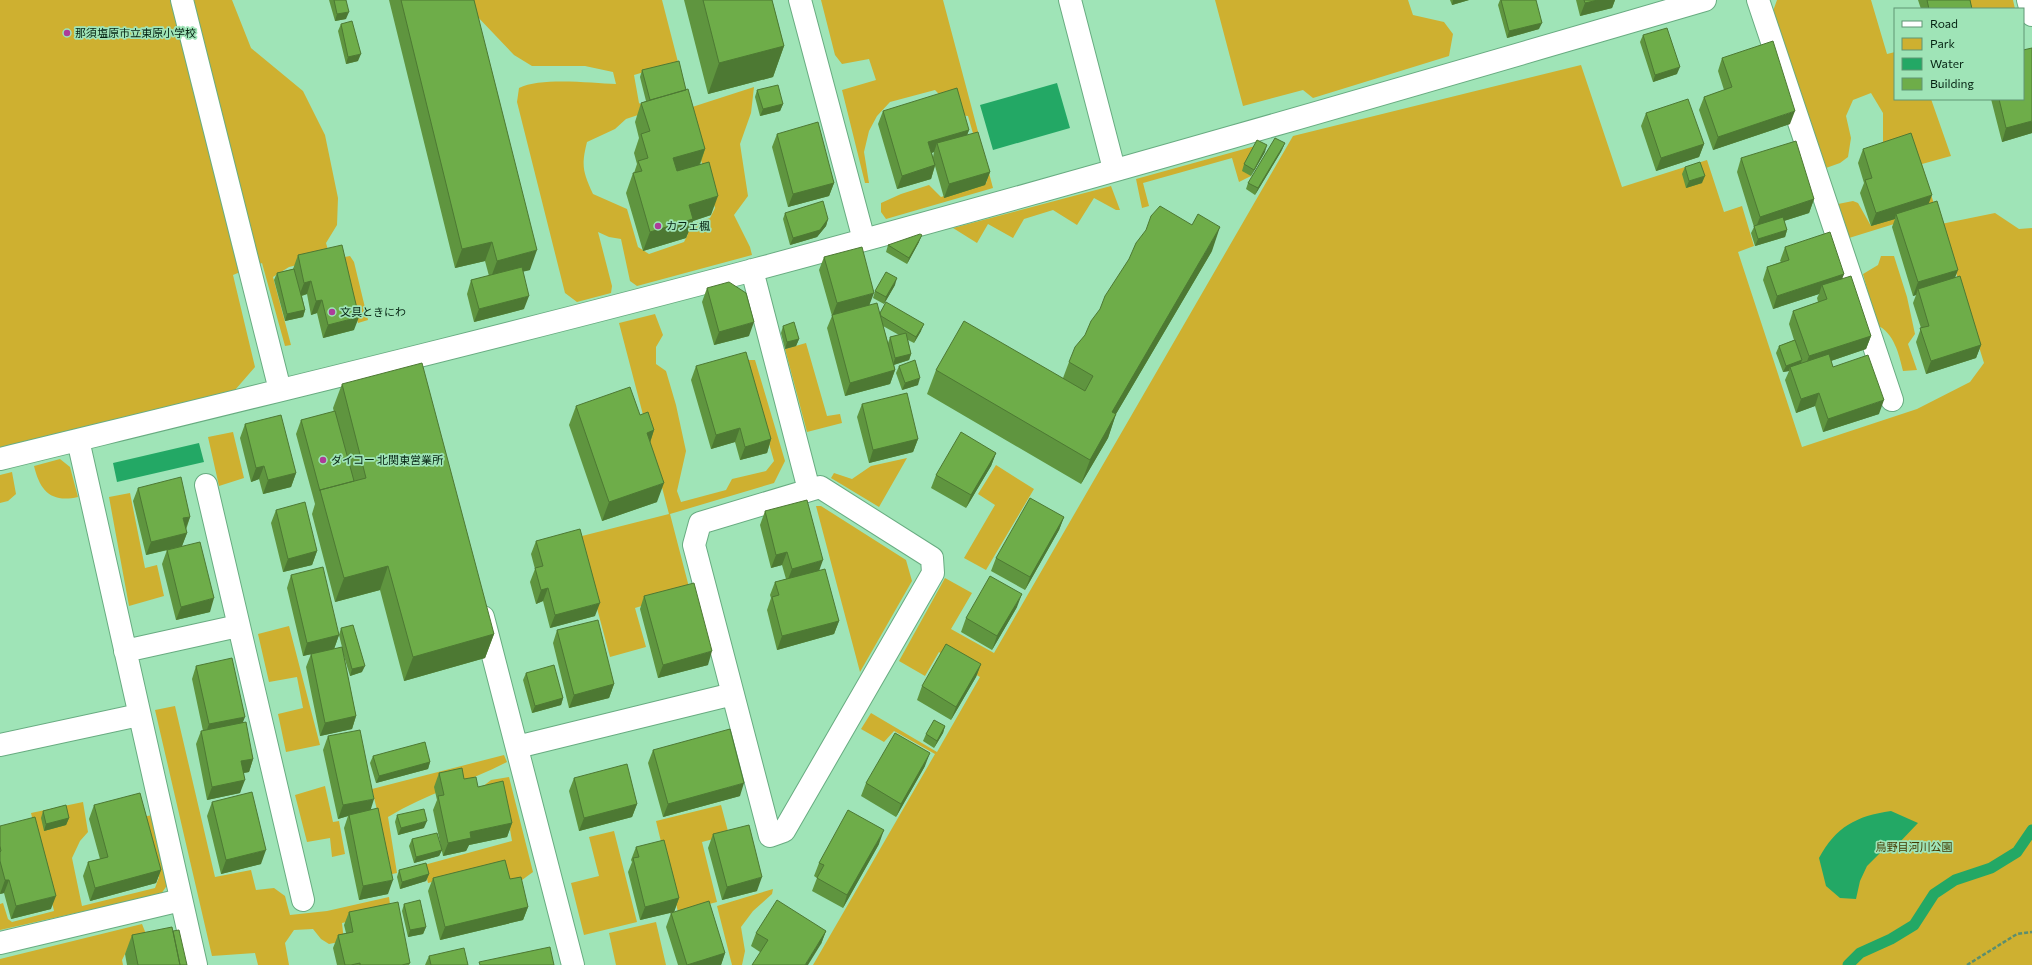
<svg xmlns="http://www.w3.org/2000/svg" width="2032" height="965" font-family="Commissioner,'Noto Sans JP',sans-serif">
<rect width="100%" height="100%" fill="#9fe4b7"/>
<!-- green -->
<path fill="#ceb030" d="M0,0H232L251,48L303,91L325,135L338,198L337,225L326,243L330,257L289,267L273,277L291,345L285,346L262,263L233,275L255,367L235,390L0,449Z
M470,0H662L678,62L634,75L639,103L642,105L644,113L626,119L615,129L587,142C581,166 583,172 593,194L627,209L638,247L649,254L684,242L688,234V226L710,218L715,208L686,109L754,87L751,113L740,144L748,196L734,215L750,247L752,255L637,286L630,281L621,239L609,237L598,232L612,286L611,293L577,302L565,293L517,102L519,88C541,77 591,83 616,84L613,72L585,66H532L514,55L474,13Z
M821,0H943L993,188L886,219L881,212V203L901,194L929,185L941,197L987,182L968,116L959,115L935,90L890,102L877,116L869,131L864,152L869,183H865L842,90L876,80L869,59L842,64L835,55Z
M1215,0H1408L1413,15L1444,22L1453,34L1449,56L1313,98L1303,90L1243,106Z
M1777,0H1871L1887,54L1895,52V99H1931L1951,156L1922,164L1936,211L1849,238L1838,204L1853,201L1858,203L1871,226L1883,141V113L1871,93L1853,100L1846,116L1851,138L1848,157L1840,163L1826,168L1773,11Z
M1966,0H2013L2015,9H1968Z
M1581,65L1622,187L1707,160L1724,212L1742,206L1754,246L1738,252L1802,447L1917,409L1970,382L1984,363L1941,224L1995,213L2019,229L2032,228V965H813L935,754L894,731L884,742L861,729L871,713L937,752L980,677L939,652L925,676L899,661L945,578L972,593L951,629L994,653L1293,136Z
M1255,146L1251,176L1239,182L1232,158L1143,183L1149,206L1142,208L1136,179Z
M1111,186L1120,210H1116L1094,198L1077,225L1053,210L1024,219L1013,238L988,224L977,243L953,228Z
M350,256L354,262L368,320L358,323L339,258Z
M1881,256H1894L1907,297L1915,334L1908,344L1917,370L1903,371C1899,354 1894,333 1877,325L1863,274L1878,265Z
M655,314L663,335L656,347V364L666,371L676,405L686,451L677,491L681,502L726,490L732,479L766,471L774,461L745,360H755L785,461L774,483L670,514L690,591L635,608L646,647L610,657L578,537L669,514L619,323Z
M806,343L827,416L840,414L842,423L807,432L785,349Z
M233,432L244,478L219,486L208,437Z
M907,458L879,507L831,478L834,473L852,479L871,466Z
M60,459L70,467L78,497C51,503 40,491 34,466Z
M996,465L1034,489L986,570L964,558L995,505L978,494Z
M12,472L16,494L8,501L0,503V475Z
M130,493L145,568L157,565L164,596L129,606L109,497Z
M816,506H821L906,560L912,581L860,672Z
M289,626L320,745L286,752L278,714L303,708L297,677L269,682L258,634Z
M175,706L215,877L251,870L256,890L274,888L285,896L290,915L327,911L389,897L391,912L342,923L344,941L329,944L321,939L313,929L294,930L285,943L289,965H258L255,953L212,956L155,710Z
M504,755L507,762C468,782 426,794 388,817L397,873L392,874L372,789Z
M509,777L533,872L522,880L509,882L497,866L428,883L424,865L512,841L504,796L477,791L491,780Z
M325,786L333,822L339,821L345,854L332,857L330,838L307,842L295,795Z
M83,802L88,832L80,841L72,858L82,906L155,888L159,877L143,817L152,815L168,884L161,894L0,930V904L3,903L8,919L12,922L54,911L31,813Z
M721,805L729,835L702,842L717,902L678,912L656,821Z
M614,831L637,922L584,935L571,883L599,876L589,837Z
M773,889L772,894L753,911L741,927L745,951L742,965H732L717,906Z
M656,922L666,965H616L609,933Z
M142,924L150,944L127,950L122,960L123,965H0V959Z"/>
<!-- water -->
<path fill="#23a865" d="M1057,83L1070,128L993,150L980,105Z
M199,443L204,462L117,482L113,463Z
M1891,811L1918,823L1898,844L1882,851L1867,866L1860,881L1856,899L1840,898L1826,886L1819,858C1836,827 1856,816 1891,811Z"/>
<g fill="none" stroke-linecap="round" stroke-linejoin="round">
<!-- stream -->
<path stroke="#23a865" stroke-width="11" d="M1848,965L1860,953L1891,939L1914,925L1934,894L1955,880L1991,868L2017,852L2032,830"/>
<defs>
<path id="minor" d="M182,0L280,390
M800,0L864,240
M1070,0L1114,169
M1758,0L1892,400
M2028,0L2032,15
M752,270L809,490
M78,440L196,965
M0,459C253,397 506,336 757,269C1074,184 1390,92 1705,0
M206,485L303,900
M820,487L932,558L933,573L784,831L770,836L694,545L700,523Z
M483,617L573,965
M125,651L238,626
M0,745L139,715
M517,747L733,694
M0,943L181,900"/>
</defs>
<!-- minor casing -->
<use href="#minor" stroke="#68ac81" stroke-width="24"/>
<!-- path -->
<path stroke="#5b8e6e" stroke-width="2.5" stroke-dasharray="4 2" stroke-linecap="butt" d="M1967,965L2017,934L2032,932"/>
<!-- minor -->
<use href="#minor" stroke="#fff" stroke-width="22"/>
</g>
<!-- wall -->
<path fill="#5f953f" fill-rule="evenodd" d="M329,0H346V19L335,21Z
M389,0H474L530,270L523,271L524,309L474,322L467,294L471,280L489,276L485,261L455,268Z
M684,0H772L784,46L773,77L708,94Z
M1450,0H1469L1452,5Z
M1500,0H1536L1539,29L1507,38L1498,5Z
M1576,0H1615L1612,8L1580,16Z
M1918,0H1970L1972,9H1921Z
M341,24L358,61L346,64L338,31Z
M1643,35L1677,74L1653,82L1640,42Z
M1722,58L1790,124L1713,150L1699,110L1704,97L1724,90L1718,71Z
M642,70L686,90L705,149L700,165L711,215L693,221L686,238L643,251L626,193L633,173H634L637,164L634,153L639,138L635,122L641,103L646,101L640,77Z
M757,90L783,104L780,111L760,116L755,97Z
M1991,99H2023L2032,133L2002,142Z
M883,111L969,130L967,135L990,172L985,185L944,198L935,166L931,179L897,189L878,124ZM934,152L933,157L932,153Z
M1646,113L1704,144L1699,157L1656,171L1641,126Z
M777,134L834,183L829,196L788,207L772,147Z
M1863,149L1929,204L1955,278L1981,345L1976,358L1926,374L1916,342L1921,328L1913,303L1916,295L1913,296L1892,227L1895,219L1871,226L1860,193L1864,183L1858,163Z
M1282,150L1255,195L1246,189L1248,183Z
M1265,152L1251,176L1242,171L1244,164Z
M1741,158L1814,199L1809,213L1784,221L1787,230L1785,237L1755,246L1751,233L1754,227L1737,172Z
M1685,167L1702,183L1686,188L1682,174Z
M785,213L828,219L826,226L817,237L790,245L783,219Z
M919,242L907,264L886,252L888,245Z
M1785,247L1844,274L1842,278L1871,336L1866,349L1831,361L1833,367L1879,414L1823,432L1815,406L1796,413L1785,380L1789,371L1783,372L1776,353L1779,346L1794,340L1789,324L1793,311L1818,302L1817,298L1819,294L1773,309L1763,280L1767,267L1781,262L1780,261Z
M1212,251L1116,414L1108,438L1081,484L927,394L936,370L1063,378L1069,362Z
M298,255L354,330L323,338L317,313L311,315L307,294L302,296L305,310L303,317L285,321L274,280L277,273L293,269Z
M824,257L870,305L880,313L921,331L914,343L908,340L911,354L909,360L894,365L895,370L890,384L845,396L827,328L832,316L819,270ZM883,326L899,335L890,337L888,343Z
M895,285L884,304L873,298L875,291Z
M707,288L749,336L714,345L702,302Z
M783,326L799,339L796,346L785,349L781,333Z
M696,366L771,439L767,453L740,460L735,442L711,449L691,380Z
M899,366L918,385L902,390L896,373Z
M342,384L494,634L485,658L404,681L380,590L335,602L312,514L315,504L296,434L301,420L334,412L333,408Z
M862,404L918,439L913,452L869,463L857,417Z
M576,406L640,415L654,430L650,442L657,502L602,521L569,425Z
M245,424L296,473L291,487L263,494L259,479L251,482L240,438Z
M996,453L991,466L966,508L931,488L936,475Z
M138,488L190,517L186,530L187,533L182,546L210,612L176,620L162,564L167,550L181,547L146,555L133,501Z
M276,510L317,551L312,565L283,572L271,523Z
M765,511L819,570L839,621L834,634L777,650L767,610L771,598L770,595L775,582L786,579L782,565L771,568L760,525Z
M1064,517L1059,530L1025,590L991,571L996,558Z
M536,541L595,616L550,628L543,601L536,604L530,582L535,569L531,554Z
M291,575L339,635L341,628L362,672L350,676L343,653L356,716L352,729L320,736L306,667L311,654L303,656L287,588ZM339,635L342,647L334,649Z
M644,596L708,665L658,678L640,609Z
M1017,607L992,650L961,632L966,618Z
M557,630L614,684L609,698L569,708L553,643Z
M981,664L976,677L951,720L917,700L922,686Z
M196,666L243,722L253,759L249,772L244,773L240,793L207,800L196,744L201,731H203L192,679Z
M526,673L563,698L561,705L532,713L523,680Z
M945,726L943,733L934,748L923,741L926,734Z
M328,736L370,810L388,894L359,900L344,828L348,816L338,819L323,750Z
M653,750L740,796L663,817L648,763Z
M373,756L430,762L428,769L376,783L370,763Z
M925,766L896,817L861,796L866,783Z
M439,773L464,779L478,787L512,823L507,837L469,845L466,851L443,856L433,810L437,800L434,787Z
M574,778L637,804L632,817L579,831L569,791Z
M212,802L261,864L221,874L207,816Z
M94,805L161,870L156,883L90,901L83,876L88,862L100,859L89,819Z
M43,811L69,818L66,825L44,831L41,818Z
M397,815L424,828L398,835L395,822Z
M0,826L51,909L11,919L4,893L0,894Z
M713,834L757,891L722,900L708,848Z
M412,839L442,850L439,856L414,863L409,846Z
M879,844L843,908L812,891L817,878L814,876L819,863Z
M636,847L679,898L674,912L640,920L628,872L632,862L631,860Z
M399,870L429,874L426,881L400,889L397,877Z
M433,878L510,879L528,907L523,920L440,940L428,891Z
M404,904L426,927L423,934L408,937L402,911Z
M349,912L410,963L409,965H337L333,948L338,935L346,933L344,925Z
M671,913L725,953L721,965H678L666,927Z
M173,931L187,965H127L125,954L132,935Z
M826,931L821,944L760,952L751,946L756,933Z
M429,956L468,965H425Z"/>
<!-- shaded-wall -->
<path fill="#4d7933" d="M1453,0H1469L1452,5Z
M1598,0H1615L1612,8L1580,16L1585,3Z
M349,12L346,19L335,21L337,14Z
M1542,23L1539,29L1507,38L1509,31Z
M784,46L773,77L708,94L719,63Z
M361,54L358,61L346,64L348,57Z
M1680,67L1677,74L1653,82L1655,75Z
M783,104L780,111L760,116L763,109Z
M1795,111L1790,124L1713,150L1718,137Z
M2032,121V133L2002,142L2006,128Z
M969,130L964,143H937L934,152L923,155L928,142Z
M1285,143L1282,150L1255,195L1258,188Z
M1704,144L1699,157L1656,171L1661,158Z
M1267,145L1265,152L1251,176L1254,170Z
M705,149L698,168L666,177L673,158Z
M935,165L931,179L897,189L902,176Z
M990,172L985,185L944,198L949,184Z
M1705,176L1702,183L1686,188L1689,181Z
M834,183L829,196L788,207L793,194Z
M1932,195L1927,208L1896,214L1895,219L1871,226L1876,213Z
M718,196L711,215L693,221L686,238L643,251L650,232L689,205Z
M1814,199L1809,213L1755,230L1760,217Z
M828,219L826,226L817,237L790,245L793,238Z
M1220,227L1212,251L1103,436L1112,412Z
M1787,230L1785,237L1755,246L1758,239Z
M922,235L919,242L907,264L909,258Z
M492,242L485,261L455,268L462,249Z
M537,250L530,270L490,280L497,261Z
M1958,270L1953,283L1918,289L1916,295L1913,296L1918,282Z
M1844,274L1839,287L1822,285L1819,294L1773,309L1777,296Z
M897,278L895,285L884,304L886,297Z
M311,281L307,294L299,296L304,283Z
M874,293L869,306L832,316L837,303Z
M529,296L524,309L474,322L479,309Z
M322,300L317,313L311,315L316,301Z
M305,310L303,317L285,321L287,314Z
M359,317L354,330L323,338L328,325Z
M754,322L749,336L714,345L719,332Z
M924,324L921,331L914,343L916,337Z
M1871,336L1866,349L1804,370L1809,356Z
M799,339L796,346L785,349L787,342Z
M1981,345L1976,358L1926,374L1931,361Z
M911,354L909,360L893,365L895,358Z
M1802,360L1799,367H1790L1789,371L1783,372L1786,366Z
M895,370L890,384L845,396L850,383Z
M920,378L918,385L902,390L905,383Z
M1819,393L1815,406L1796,413L1801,399Z
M1884,400L1879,414L1823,432L1828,419Z
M1116,414L1108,438L1081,484L1090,460Z
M740,428L735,442L711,449L716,435Z
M654,430L648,449L647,433Z
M771,439L767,453L740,460L745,447Z
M918,439L913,452L869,463L873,450Z
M996,453L991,466L966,508L971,495Z
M264,466L259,479L251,482L256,468Z
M296,473L291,487L263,494L268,480Z
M664,483L657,502L602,521L609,502Z
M190,517L185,530L183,518Z
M1064,517L1059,530L1025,590L1030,577Z
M187,533L182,546L146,555L151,542Z
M317,551L312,565L283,572L288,559Z
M787,552L782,565L771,568L776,555Z
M823,560L818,574L787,582L792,569Z
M388,566L380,590L335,602L344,578Z
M548,588L543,601L536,604L541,590Z
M1022,594L1017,607L992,650L997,636Z
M214,598L210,612L176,620L181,607Z
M600,603L595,616L550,628L555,615Z
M839,621L834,634L777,650L782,636Z
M494,634L485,658L404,681L413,657Z
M339,635L334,649L303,656L307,643Z
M712,651L708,665L658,678L663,665Z
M981,664L976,677L951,720L956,707Z
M365,666L362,672L350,676L352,669Z
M614,684L609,698L569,708L574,695Z
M563,698L561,705L532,713L535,706Z
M356,716L352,729L320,736L325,723Z
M245,717L240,730L204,738L209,724Z
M945,726L943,733L934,748L937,741Z
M930,753L925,766L896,817L901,804Z
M253,759L249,772L236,774L241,761Z
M430,762L428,769L376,783L379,776Z
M245,780L240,793L207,800L212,787Z
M744,783L740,796L663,817L668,804Z
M374,799L370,812L349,815L348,816L338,819L343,805Z
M637,804L632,817L579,831L584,818Z
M69,818L66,825L44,831L46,824Z
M427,821L424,828L398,835L401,828Z
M512,823L507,837L469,845L466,851L443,856L448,843L470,832Z
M884,830L879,844L843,908L847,895Z
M266,850L261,864L221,874L226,860Z
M442,850L439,856L414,863L416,857Z
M161,870L156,883L90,901L95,888Z
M429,874L426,881L400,889L402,882Z
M762,877L757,891L722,900L727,887Z
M5,880H9L4,893L0,894Z
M393,880L388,894L359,900L363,886Z
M56,896L51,909L11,919L16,906Z
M679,898L674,912L640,920L645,907Z
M528,907L523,920L440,940L445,927Z
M426,927L423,934L408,937L410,930Z
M826,931L821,944L808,965H805Z
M725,953L721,965H687Z"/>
<!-- building -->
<path fill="#6ead49" stroke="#4d7933" d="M334,0H346L349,12L337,14Z
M401,0H474L537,250L497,261L492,242L462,249Z
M703,0H772L784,46L719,63Z
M1501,0H1536L1542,23L1509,31Z
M1584,0H1598L1585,3Z
M1927,0H1970L1972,9H1929Z
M352,21L361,54L348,57L341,24Z
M1667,28L1680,67L1655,75L1643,35Z
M1773,41L1795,111L1718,137L1704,97L1732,87L1722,58Z
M2032,48V121L2006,128L1999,99H2023V50Z
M679,61L686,90L650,100L642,70Z
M778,85L783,104L763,109L757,90Z
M957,88L969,130L928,142L935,165L902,176L883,111Z
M688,89L705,149L673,158L677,171L709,162L718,196L689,205L693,219L650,232L633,173L642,171L638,161L648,158L641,134L650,131L641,103Z
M1688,99L1704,144L1661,158L1646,113Z
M818,122L834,183L793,194L777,134Z
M978,132L990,172L949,184L937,143Z
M1911,133L1932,195L1876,213L1865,180L1872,178L1863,149Z
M1275,138L1285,143L1258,188L1248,183Z
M1257,140L1267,145L1254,170L1244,164Z
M1796,141L1814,199L1760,217L1741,158Z
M1700,162L1705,176L1689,181L1685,167Z
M823,201L828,219L820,230L793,238L785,213Z
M1937,201L1958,270L1918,282L1896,214Z
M1160,206L1192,225L1198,214L1220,227L1112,412L1116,414L1090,460L936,370L964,321L1085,391L1093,376L1069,362L1075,347L1085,335L1091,321L1100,309L1105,296L1129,259L1136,243L1146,230L1151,216Z
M1783,217L1787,230L1758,239L1754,226Z
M1830,232L1844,274L1777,296L1767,267L1789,260L1785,247Z
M920,234L922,235L909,258L888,245Z
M342,245L359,317L328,325L322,300L316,301L311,281L304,283L298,255Z
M862,247L874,293L837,303L824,257Z
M522,267L529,296L479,309L471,280Z
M294,269L305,310L287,314L277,273Z
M886,272L897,278L886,297L875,291Z
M1851,276L1871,336L1809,356L1793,311L1827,299L1822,285Z
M1960,276L1981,345L1931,361L1920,328L1929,326L1918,289Z
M729,282L746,293L754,322L719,332L707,288Z
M886,302L924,324L916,337L881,316L880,313Z
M877,303L895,370L850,383L832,315Z
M794,322L799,339L787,342L783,326Z
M906,333L911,354L895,358L890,337Z
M1795,340L1802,360L1786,366L1779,346Z
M746,352L771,439L745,447L740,428L716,435L696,366Z
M1829,354L1833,367L1868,355L1884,400L1828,419L1819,393L1801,399L1790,367Z
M915,360L920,378L905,383L899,366Z
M422,363L494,634L413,657L388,566L344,578L320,490L366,478L342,384Z
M630,387L640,415L648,412L654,430L647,433L664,483L609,502L576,406Z
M907,393L918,439L873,450L862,404Z
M335,411L354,481L320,490V491L301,420Z
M281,415L296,473L268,480L264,466L256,468L245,424Z
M961,432L996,453L971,495L936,475Z
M181,477L190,517L183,518L187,533L151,542L138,488Z
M1030,498L1064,517L1030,577L996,558Z
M807,500L823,560L792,569L787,552L776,555L765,511Z
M305,502L317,551L288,559L276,510Z
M580,529L600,603L555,615L548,588L541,590L535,568L543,566L536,541Z
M200,542L214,598L181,607L167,550Z
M323,567L339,635L307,643L291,575Z
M825,569L839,621L782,636L772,597L779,595L775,582Z
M990,576L1022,594L997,636L966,618Z
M694,583L712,651L663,665L644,596Z
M598,620L614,684L574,695L557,630Z
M353,625L365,666L352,669L341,628Z
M946,644L981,664L956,707L922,686Z
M342,647L356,716L325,723L311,654Z
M232,658L245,717L209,724L196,666Z
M554,665L563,698L535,706L526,673Z
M934,720L945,726L937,741L926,734Z
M246,722L253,759L241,761L245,780L212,787L201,731Z
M730,729L744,783L668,804L653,750Z
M360,730L374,799L343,805L328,736Z
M895,733L930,753L901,804L866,783Z
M425,742L430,762L379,776L373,756Z
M627,764L637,804L584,818L574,778Z
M462,768L464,779L476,777L478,787L503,781L512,823L470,832L471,838L448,843L438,796L444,795L439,773Z
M252,792L266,850L226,860L212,802Z
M140,793L161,870L95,888L88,862L108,857L94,805Z
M66,805L69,818L46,824L43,811Z
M378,808L393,880L363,886L349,815Z
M424,809L427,821L401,828L397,815Z
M848,810L884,830L847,895L817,878L824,865L819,863Z
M35,817L56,896L16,906L9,880H5L0,861V852L1,851L0,846V826Z
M749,825L762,877L727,887L713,834Z
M437,833L442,850L416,857L412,839Z
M664,840L679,898L645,907L633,858L639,857L636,847Z
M505,860L510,879L521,877L528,907L445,927L433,878Z
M426,863L429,874L402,882L399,870Z
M420,900L426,927L410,930L404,904Z
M777,900L826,931L805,965H752L768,940L756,933Z
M709,901L725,953L687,965L671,913Z
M398,902L410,963L402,965H360V963L351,965H345L338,935L353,932L349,912Z
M172,927L180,965H138L132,935Z
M179,930L187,965H180L173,931Z
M550,947L554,965H480L479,962Z
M464,948L468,965H431L429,956Z"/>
<!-- markers -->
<g fill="#ad3c99" stroke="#9fe4b7" stroke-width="1.5">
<circle cx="67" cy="33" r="4"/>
<circle cx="658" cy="226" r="4"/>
<circle cx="332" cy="312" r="4"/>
<circle cx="323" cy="460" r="4"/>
</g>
<g text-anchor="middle" stroke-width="3.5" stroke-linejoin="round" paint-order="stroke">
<!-- poi labels -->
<g font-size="11" fill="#052212" stroke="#9fe4b7" text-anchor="start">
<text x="75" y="37">那須塩原市立東原小学校</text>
<text x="666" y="230">カフェ楓</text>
<text x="340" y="316">文具ときにわ</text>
<text x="331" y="464">ダイコー 北関東営業所</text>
</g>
<!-- park labels -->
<g font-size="11" fill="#443800" stroke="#9fe4b7">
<text x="1914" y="851">鳥野目河川公園</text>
</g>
</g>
<!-- legend -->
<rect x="1894" y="8" width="130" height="92" fill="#9fe4b7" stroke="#619675"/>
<rect x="1902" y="21" width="20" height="6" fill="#ffffff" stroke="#619675"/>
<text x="1930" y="28" font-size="12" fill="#052212">Road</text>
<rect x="1902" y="38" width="20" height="12" fill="#ceb030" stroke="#619675"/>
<text x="1930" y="48" font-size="12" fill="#052212">Park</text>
<rect x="1902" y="58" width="20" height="12" fill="#23a865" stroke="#619675"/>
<text x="1930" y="68" font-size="12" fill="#052212">Water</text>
<rect x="1902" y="78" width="20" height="12" fill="#6ead49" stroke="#619675"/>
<text x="1930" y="88" font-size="12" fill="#052212">Building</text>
</svg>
